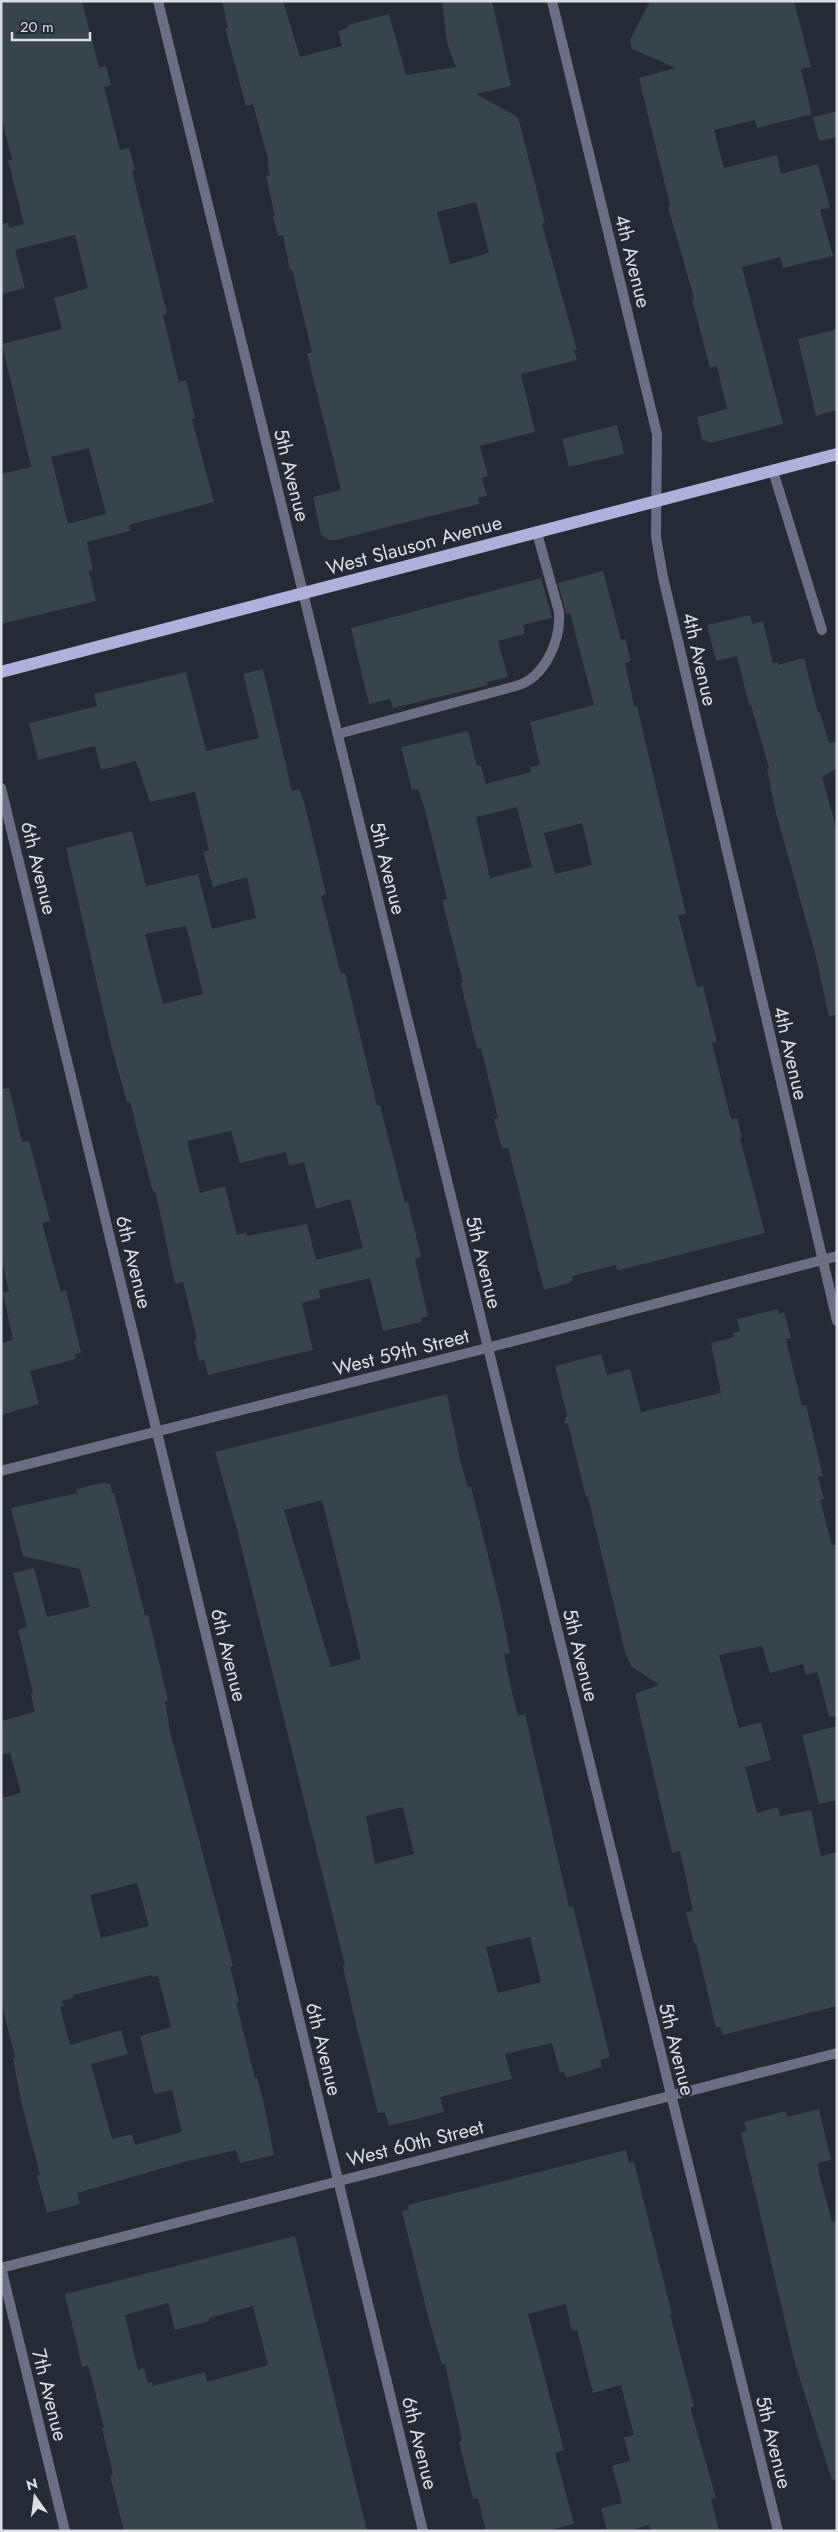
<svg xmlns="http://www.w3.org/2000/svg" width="838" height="2532" font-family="Jost,sans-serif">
<rect width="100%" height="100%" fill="#242b34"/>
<!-- building -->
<path fill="#384449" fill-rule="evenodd" d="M12,1H82L99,68L106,66L111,85L104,87L120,150L129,148L135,170L132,171L167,314L163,315L179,382L186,380L195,419H192L214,502L129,525L130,531L87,542L93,570L89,571L96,601L1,624V474L31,467L2,344L62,329L54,298L88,288L75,235L15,250L25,288L1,294V224L8,223L9,228L24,224L8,160H12L1,116V4ZM89,448L106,514L68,524L51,457Z
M222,1H283L300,57L342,46L338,31L348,28V25L389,14L406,75L456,67L447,43L442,1H492L511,86L476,94L518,117L545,223L542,224L577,350H574L577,360L521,374L535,432L480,446L488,476L482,478L487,496L478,498L479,504L336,540H329L321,535L313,497L341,490L307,354L312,352L292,270H290L283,235L278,236L273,216H275L266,176L270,175L267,163H269L253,104L246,106L225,28H228ZM476,202L489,253L450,264L437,212Z
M650,1H794L811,67L801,69L812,114L757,128L755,120L714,130L724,168L777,155L781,174L818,164L830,207L820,210L833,256L783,268L780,257L742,267L783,424L710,443L702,439L697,417L727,409L717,366L710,368L692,299L694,298L668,207L670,205L639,78L676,68L632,49L630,40Z
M837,111V137L819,141L813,117Z
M837,329V410L816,416L798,339Z
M617,425L624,454L569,467L562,439Z
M603,571L621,640L625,639L631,661L625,663L634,706H637L686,914L678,915L697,987L703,986L717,1042L712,1043L731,1119L737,1118L742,1137L740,1138L765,1233L620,1270H617L616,1265L572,1276L573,1280L569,1283L544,1290L508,1147L502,1149L494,1119L498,1118L481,1048L477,1049L461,984L463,982L442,900L447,899L425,810L418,789L412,790L401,747L468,731L477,766H481L486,784L531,772L530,767L540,765L530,722L594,705L570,613L566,614L558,583ZM517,807L532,867L490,878L476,817ZM582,823L592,865L555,874L544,833Z
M541,578L552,618L523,625L525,634L498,641L508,677L487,682L488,685L393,708L390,699L369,704L351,628Z
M750,615L752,624L763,621L773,663L778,662V665L804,658L818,713L820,712L829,743L837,741V768L822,777L837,831V1015L829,1016L814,949L776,813L767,769L769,768L751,705H749L737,656L716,661L707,625Z
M263,669L292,791L299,789L305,805L326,894L321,896L341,974L345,973L377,1106L380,1105L405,1203L408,1202L421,1257L415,1259L428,1316L421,1318L422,1322L383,1331L370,1278L319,1290L320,1298L302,1303L313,1350L208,1375L204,1360L199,1361L194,1340L197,1339L183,1282L175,1284L156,1194L152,1189L130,1102H127L112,1049L66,848L132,831L146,886L198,874L212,929L256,918L247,877L213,887L203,852L209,850L195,792L150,802L136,761L101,770L95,746L38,760L29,723L97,706L94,694L186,672L206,751L259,738L243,674ZM186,926L203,994L163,1004L145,934ZM231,1131L240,1163L286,1152L289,1166L304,1162L316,1209L350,1199L363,1248L316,1260L307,1224L247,1236L246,1233L237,1235L225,1186L200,1193L187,1141Z
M9,1088L22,1142L29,1141L41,1186L50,1221L42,1223L61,1292L66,1290L81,1353L75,1354L76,1359L30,1371L39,1404L1,1415V1343L13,1340L3,1293L9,1291L1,1258V1089Z
M778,1309L779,1314L784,1312L786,1319L791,1338L786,1339L787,1345L802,1406L806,1405L823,1476L818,1477L824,1499L820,1500L832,1545L837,1544V1716L829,1717L819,1678L817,1672L806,1675L803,1664L770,1673L762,1646L719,1655L739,1728L761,1722L771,1760L745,1767L757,1813L778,1807L780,1816L811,1810L821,1856L837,1852V2006L723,2035L720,2027L716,2028L696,1943L694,1944L686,1912L693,1911L680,1851L672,1853L635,1694L659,1685L631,1666L625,1652L588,1497H586L568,1424L564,1422L567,1415L555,1366L601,1354L607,1375L630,1369L641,1412L721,1393L711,1343L734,1337L733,1333L740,1331L737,1319Z
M447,1394L461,1464L468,1487H471L499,1600L510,1653L504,1654L513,1697L518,1716L525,1714L569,1907L573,1906L610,2057L600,2060L602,2067L566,2078L564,2071L560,2073L552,2043L505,2054L512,2079L440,2097L444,2112L389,2126L385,2112L378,2113L352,2008L343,1966L345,1965L236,1526L215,1452ZM322,1500L361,1659L331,1667L284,1510ZM403,1807L414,1854L375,1864L366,1816ZM530,1937L541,1982L498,1993L486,1947Z
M106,1482V1484L110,1483L112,1493H114L145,1615H148L168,1700L165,1701L170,1732L233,1966L230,1967L239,2002H236L255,2078H257L263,2099L274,2155L240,2163L236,2150L184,2162L77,2193L80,2204L47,2213L37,2176L40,2175L21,2101L13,2058H15L1,2000V1798L21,1793L10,1753L1,1755V1721L35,1712L31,1694L33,1693L18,1630L27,1627L13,1573L34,1568L47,1617L90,1607L80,1569L23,1556L11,1508L78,1493L76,1489ZM137,1883L149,1926L101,1938L90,1895ZM151,1975L152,1977L158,1976L171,2027L140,2036L154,2094L172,2090L182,2132L135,2145L132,2134L112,2139L91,2064L128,2054L121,2030L70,2045L60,2007L64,2006L62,2001L73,1998V1995Z
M837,1726V1800L819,1804L802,1735Z
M819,2109L831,2160L818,2163L819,2173L832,2222L837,2220V2479L832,2480L794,2360L741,2133L747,2131L744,2122L786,2111L787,2117Z
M626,2150L629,2163L634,2162L672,2314H670L694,2407H690L716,2498L711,2499L719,2531H651L649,2525L627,2531H607L601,2508L622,2503L612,2466L630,2461L624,2437L634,2435L621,2385L593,2393L577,2330L572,2331L566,2304L528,2314L564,2450L555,2453L574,2524L546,2531H486L478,2498L473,2499L459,2442L462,2441L445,2364L442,2365L429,2320L402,2211L409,2209L408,2205Z
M295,2236L367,2531H124L110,2475H113L102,2428L104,2427L88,2365L82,2367L65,2294ZM168,2303L175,2330L209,2321V2318L253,2306L268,2365L207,2382L205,2372L153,2386L152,2382L148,2383L144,2368L138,2370L125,2315Z"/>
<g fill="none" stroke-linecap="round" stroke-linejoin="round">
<!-- lane -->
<path stroke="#6d6d83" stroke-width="10" d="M773,471L822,630
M338,734L516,686C545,678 561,640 559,612L537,533"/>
<!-- street -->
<path stroke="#6d6d83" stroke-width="10" d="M158,1L778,2531
M552,1L657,434L656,537L663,577L837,1321
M1,788L423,2531
M1,1471L487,1348L837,1256
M1,2267L65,2531
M1,2268L837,2053"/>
<!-- primary -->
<path stroke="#b0b0dd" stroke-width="12" d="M1,672L837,454"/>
</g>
<g text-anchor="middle" stroke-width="4.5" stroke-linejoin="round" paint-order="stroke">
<!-- street labels -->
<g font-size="20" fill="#dadfe4" stroke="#242b34">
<text transform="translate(633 261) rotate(76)" y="7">4th Avenue</text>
<text transform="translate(292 475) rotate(76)" y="7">5th Avenue</text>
<text transform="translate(414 545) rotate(-15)" y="7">West Slauson Avenue</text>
<text transform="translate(700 659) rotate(77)" y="7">4th Avenue</text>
<text transform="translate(39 868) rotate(76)" y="7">6th Avenue</text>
<text transform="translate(388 868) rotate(76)" y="7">5th Avenue</text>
<text transform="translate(791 1053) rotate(77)" y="7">4th Avenue</text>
<text transform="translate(134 1262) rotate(76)" y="7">6th Avenue</text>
<text transform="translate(484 1262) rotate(76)" y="7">5th Avenue</text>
<text transform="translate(401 1352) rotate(-14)" y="7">West 59th Street</text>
<text transform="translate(229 1655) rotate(76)" y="7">6th Avenue</text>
<text transform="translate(581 1655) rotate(76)" y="7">5th Avenue</text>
<text transform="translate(324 2049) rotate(76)" y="7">6th Avenue</text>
<text transform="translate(677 2049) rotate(76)" y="7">5th Avenue</text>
<text transform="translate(415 2143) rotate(-14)" y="7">West 60th Street</text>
<text transform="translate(50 2395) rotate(76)" y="7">7th Avenue</text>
<text transform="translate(774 2442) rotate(76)" y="7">5th Avenue</text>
<text transform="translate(420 2443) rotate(76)" y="7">6th Avenue</text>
</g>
</g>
<!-- border -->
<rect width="838" height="2532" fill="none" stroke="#dadfe4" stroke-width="5"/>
<!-- north arrow -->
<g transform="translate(35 2497) rotate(346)" stroke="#242b34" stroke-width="4" paint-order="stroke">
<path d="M0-4L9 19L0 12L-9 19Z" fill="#dadfe4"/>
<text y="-8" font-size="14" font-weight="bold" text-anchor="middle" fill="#dadfe4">N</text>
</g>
<!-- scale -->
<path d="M12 32v8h78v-8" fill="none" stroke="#dadfe4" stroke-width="2.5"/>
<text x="20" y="32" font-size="15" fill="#dadfe4" stroke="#242b34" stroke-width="4" paint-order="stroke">20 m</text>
</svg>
